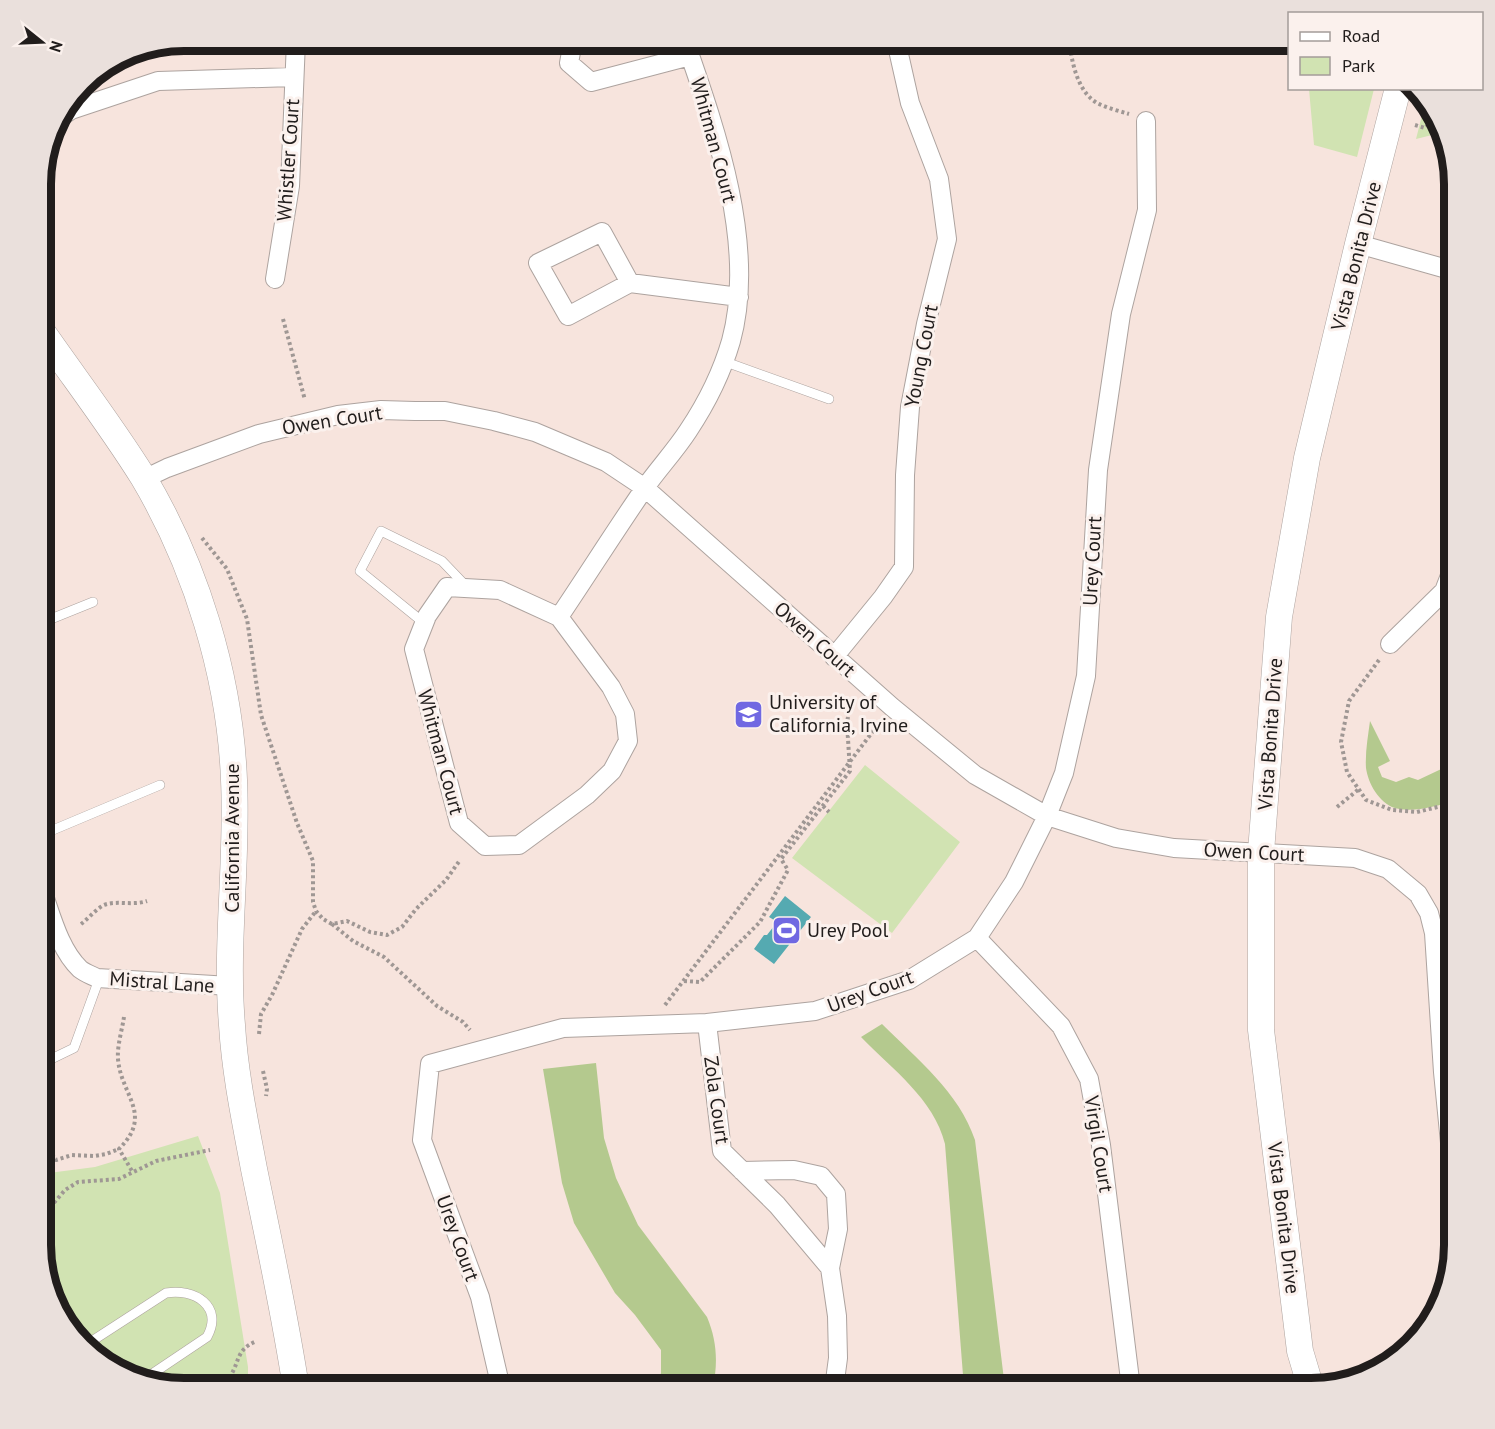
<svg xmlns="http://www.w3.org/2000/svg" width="1495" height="1429" font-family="'PT Sans',sans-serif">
<rect width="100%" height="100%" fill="#fbf1ed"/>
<!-- built -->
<path fill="#f7e4dd" d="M184,41H1289L1290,88L1419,89L1444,129L1454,183V1245L1443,1300L1406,1353L1366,1378L1312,1388H184L129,1377L76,1340L51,1300L41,1246V174L55,121L89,76L129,51Z"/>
<!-- green -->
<path fill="#d1e3b2" d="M1309,89H1374L1357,157L1314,145Z
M1426,100L1444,132L1416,139Z
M865,765L960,842L892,933L792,858Z
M198,1136L220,1193L248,1367V1388H184L129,1377L76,1340L51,1300L41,1246V1174L95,1167Z"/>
<!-- forest -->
<path fill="#b4c98e" d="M1370,721L1390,761L1378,767L1382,777L1396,782L1409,777L1418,780L1454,763V801C1437,806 1412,813 1395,808C1379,803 1368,783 1366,768C1365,753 1368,736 1370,721Z
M882,1024C917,1059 959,1092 975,1140L1005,1388H964L945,1144C934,1099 892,1069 861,1037Z
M596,1063L604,1138L616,1178L638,1225L707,1317C717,1341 718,1362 713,1388H657L661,1373V1350L635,1315L615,1293L574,1223L562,1183L543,1069Z"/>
<!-- water -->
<path fill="#55aab1" d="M785,896L811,917L774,964L754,949L764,935H767L774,926V920L769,917Z"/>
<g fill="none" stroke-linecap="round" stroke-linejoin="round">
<defs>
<path id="lane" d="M723,361L829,399
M41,623L93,602
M424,623L360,571L381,531L442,561L466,586
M41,835L160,785
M41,1064L74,1048L99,979
M104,1360L92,1341L166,1293C194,1288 224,1306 207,1337L143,1380"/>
<path id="street" d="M573,41L569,63L591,82L690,56
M55,121L71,110L158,81L293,77
M1358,244L1454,271
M275,279L290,186L296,41
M630,283L568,316L538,263L602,232L630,283L739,297
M144,479L167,468L259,434L338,415L381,410L415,411H445L494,421L535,432L606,462L645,488L892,707L975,775L1047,816L1116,838L1174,848L1355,858L1388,869L1418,894L1429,913L1434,933L1443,1072L1454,1183
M447,587L500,590L559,617L611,687L625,714L628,741L612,771L587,795L519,845L485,846L459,823L414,649L427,616Z
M559,617C588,574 615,531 644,489C658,469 675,451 688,431C706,404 722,372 731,341C757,246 716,130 685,41
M1390,644L1444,591L1454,565
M834,657L883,597L904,567L905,475L910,407L926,324L947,239L939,179L910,103L896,41
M41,887C51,914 59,949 80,969C85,973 91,975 97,978L230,986
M977,938L1061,1026L1089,1079L1101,1145L1131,1388
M707,1023L722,1151L777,1205L830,1268
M742,1171L794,1170L821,1176L836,1194L838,1229L830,1268L837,1316L838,1358L834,1388
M501,1388L480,1297L422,1140L430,1064L563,1028L707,1023L815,1011L909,980L977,938L1014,882L1047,816L1064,773L1086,676L1098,470L1121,314L1147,210L1146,121"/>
<path id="secondary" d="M41,330C75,379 112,427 143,477C196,566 230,676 234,780C238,861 225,944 232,1025C235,1074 245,1121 254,1169C269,1242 285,1315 296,1388
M1311,1388L1300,1351L1261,1030V852L1279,617L1307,458L1358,244L1398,88"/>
</defs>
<!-- lane casing -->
<use href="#lane" stroke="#ada39f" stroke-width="10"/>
<!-- street casing -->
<use href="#street" stroke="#ada39f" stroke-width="20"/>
<!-- secondary casing -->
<use href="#secondary" stroke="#ada39f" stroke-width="27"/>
<!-- path -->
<path stroke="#9f9794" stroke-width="4" stroke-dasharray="3 3" stroke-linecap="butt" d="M1069,41C1072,62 1077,91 1097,103C1107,108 1119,111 1129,114
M1415,125L1425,128L1436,116
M283,319L305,400
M202,538L227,569L247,619L261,715L297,823L313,861V902L316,911L323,919L332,924L347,921L370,932L387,935L402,927L416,909L446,880L460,860
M1379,660L1349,701L1341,742L1347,772L1366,800L1392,810L1417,812L1454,803
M823,806L829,812
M1337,807L1359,789
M81,924C89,918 96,909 104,905C117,900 132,906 147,901
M332,924L353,941L384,957L437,1006L463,1022L470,1030
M684,981L700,982L760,922L788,870L781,859L850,771L847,723L851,698
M665,1005L880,722
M124,1017C122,1030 117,1046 118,1059C121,1096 154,1114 119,1149L132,1171
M259,1034L261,1014L272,995L302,929L316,911
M263,1071L267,1089L266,1096
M52,1154L56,1160L72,1155L94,1156L106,1154L119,1149
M41,1215L47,1211L65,1190L78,1182L119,1179L156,1161L210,1150
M208,1388C214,1387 221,1385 226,1381C241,1366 233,1350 257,1341"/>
<!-- lane -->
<use href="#lane" stroke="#fff" stroke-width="9"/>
<!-- street -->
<use href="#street" stroke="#fff" stroke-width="18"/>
<!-- secondary -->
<use href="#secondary" stroke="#fff" stroke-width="26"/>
</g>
<!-- icons -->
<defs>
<symbol id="university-square" viewBox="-11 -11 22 22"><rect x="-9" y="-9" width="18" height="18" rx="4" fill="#7068e2" stroke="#fbf1ed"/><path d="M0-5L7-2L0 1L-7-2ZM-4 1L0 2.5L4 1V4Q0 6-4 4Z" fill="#fff"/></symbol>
<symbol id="stadium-square" viewBox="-11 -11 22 22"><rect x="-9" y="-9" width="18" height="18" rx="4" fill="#7068e2" stroke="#fbf1ed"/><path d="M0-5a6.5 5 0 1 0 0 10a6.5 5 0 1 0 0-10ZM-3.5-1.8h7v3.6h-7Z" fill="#fff"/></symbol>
</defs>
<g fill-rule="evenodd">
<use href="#university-square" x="732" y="698" width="33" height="33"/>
<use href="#stadium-square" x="770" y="914" width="33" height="33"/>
</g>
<g text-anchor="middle" stroke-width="6" stroke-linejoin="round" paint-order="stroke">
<!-- street labels -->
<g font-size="20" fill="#211d1c" stroke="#fbf1ed">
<text transform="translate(714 140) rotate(75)" y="7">Whitman Court</text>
<text transform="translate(288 160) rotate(-86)" y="7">Whistler Court</text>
<text transform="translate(1356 256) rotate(-76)" y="7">Vista Bonita Drive</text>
<text transform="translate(921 356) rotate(-79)" y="7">Young Court</text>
<text transform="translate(332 420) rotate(-9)" y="7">Owen Court</text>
<text transform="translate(1092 561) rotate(-87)" y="7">Urey Court</text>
<text transform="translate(815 639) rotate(42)" y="7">Owen Court</text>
<text transform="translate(1270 734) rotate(-86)" y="7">Vista Bonita Drive</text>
<text transform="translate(441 752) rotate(75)" y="7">Whitman Court</text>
<text transform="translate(232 838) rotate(-90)" y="7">California Avenue</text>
<text transform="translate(1254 852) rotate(3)" y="7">Owen Court</text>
<text transform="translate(162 982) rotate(4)" y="7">Mistral Lane</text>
<text transform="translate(870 991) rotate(-20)" y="7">Urey Court</text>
<text transform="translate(717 1100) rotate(82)" y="7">Zola Court</text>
<text transform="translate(1099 1144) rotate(81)" y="7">Virgil Court</text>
<text transform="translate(1284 1218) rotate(83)" y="7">Vista Bonita Drive</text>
<text transform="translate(458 1238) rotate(70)" y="7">Urey Court</text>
</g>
<!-- poi labels -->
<g font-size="20" fill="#211d1c" stroke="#fbf1ed" text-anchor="start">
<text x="769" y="709">University of<tspan x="769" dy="23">California, Irvine</tspan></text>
<text x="807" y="937">Urey Pool</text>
</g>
</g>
<!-- crop -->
<path d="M0 0H1495V1429H0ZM184 51H1311A133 133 0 0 1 1444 184V1245A133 133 0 0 1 1311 1378H184A133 133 0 0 1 51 1245V184A133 133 0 0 1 184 51Z" fill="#eae0dc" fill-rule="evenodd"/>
<path fill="none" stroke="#211d1c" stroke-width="8" d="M184 51H1311A133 133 0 0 1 1444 184V1245A133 133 0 0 1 1311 1378H184A133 133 0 0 1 51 1245V184A133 133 0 0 1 184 51Z"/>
<!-- legend -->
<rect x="1288" y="12" width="195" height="78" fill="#fbf1ed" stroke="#a49c99" stroke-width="1.5"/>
<rect x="1300" y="32" width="30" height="9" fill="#ffffff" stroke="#a49c99" stroke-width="1.5"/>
<text x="1342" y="42" font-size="18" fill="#211d1c">Road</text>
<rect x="1300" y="57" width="30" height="18" fill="#d1e3b2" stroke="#a49c99" stroke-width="1.5"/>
<text x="1342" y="72" font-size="18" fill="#211d1c">Park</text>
<!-- north arrow -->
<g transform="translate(42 42) rotate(108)" stroke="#fbf1ed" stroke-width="4.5" paint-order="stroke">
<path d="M0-4.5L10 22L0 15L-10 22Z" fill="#211d1c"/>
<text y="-9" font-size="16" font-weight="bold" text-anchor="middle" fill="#211d1c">N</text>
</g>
</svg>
